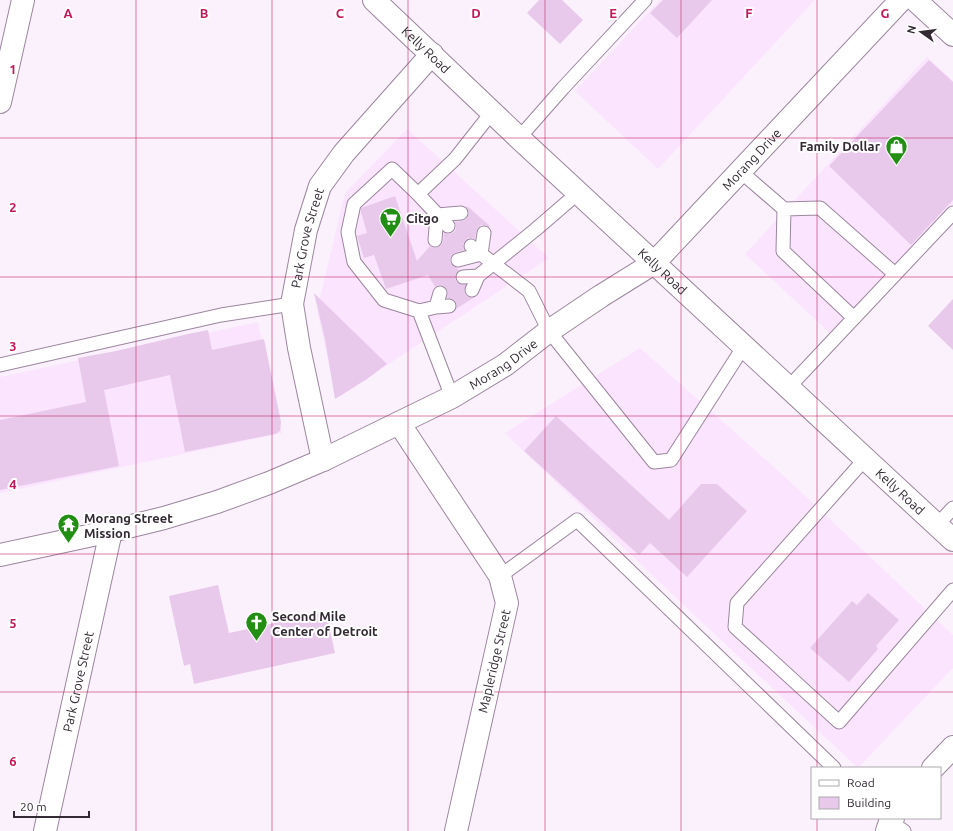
<svg xmlns="http://www.w3.org/2000/svg" width="953" height="831" font-family="Ubuntu,sans-serif">
<rect width="100%" height="100%" fill="#fbf1fc"/>
<!-- built -->
<path fill="#fbe4fe" d="M660,0H815L658,169L575,91Z
M927,57L953,81V204L832,335L745,254Z
M407,129L549,258L339,397H336L317,310L345,193Z
M258,322L282,433L0,493V377Z
M640,348L784,476L953,635V668L858,768L675,597L505,433Z"/>
<!-- building -->
<path fill="#e8c9eb" d="M539,0H562L583,20L560,44L527,13Z
M663,0H712L677,38L650,13Z
M929,60L953,82V200L911,245L829,166Z
M395,196L417,261L430,246L435,248L438,247L441,245L443,241L444,232L446,234H450L454,232L456,229V225L454,222L462,221L466,219L468,216L469,213L468,209L466,207L467,206L490,226L489,227L485,225H481L478,228L476,232L475,239L472,238H468L465,241L463,245L464,250L456,252L452,255L450,258V262L452,265L457,268L459,270L456,274L455,278L456,281L460,284L466,285L464,291L465,294L469,297L473,298L456,309L457,305L455,301L452,299L447,298L448,291L446,288L442,285H438L435,287L428,275L386,289L374,255L364,258L357,236L367,233L361,212V208Z
M314,293L387,364L367,379L335,399L325,339Z
M953,299V350L928,326Z
M208,330L212,350L264,339L281,422L280,431L275,434L185,452L170,375L104,390L119,466L0,490V420L86,402L78,358L116,351L188,334Z
M556,416L669,520L701,484H717L747,511L687,577L650,543L639,555L524,451Z
M218,585L229,633L326,612L335,653L194,684L190,664L184,666L169,596Z
M868,593L899,620L876,646L878,649L849,682L810,648L852,601L857,605Z"/>
<g fill="none" stroke-linecap="round" stroke-linejoin="round">
<defs>
<path id="lane" d="M519,138L563,88L645,0
M740,171L784,209L820,208L895,274
M418,194L392,169L354,204L348,232L354,262L384,300L419,311
M784,209L783,251L854,318
M448,226L418,194L455,159L492,112
M435,240L437,215L461,213
M471,246L481,254L484,233
M458,260L481,254L529,291L549,331L654,462L671,460L744,346
M463,277L478,276L535,230L578,193
M472,290L478,276
M440,293L436,307L449,306
M436,307L419,311L452,397
M0,365L221,315L292,304
M788,388L953,213
M865,459L737,603L735,627L839,722L953,590
M937,525L953,508
M500,576L577,520L834,768
M886,818L890,822L904,831"/>
<g id="street">
<path d="M915,0L953,35"/>
<path d="M0,102L23,0"/>
<path d="M399,423L500,576L507,603L456,831"/>
<path id="s1" d="M323,460L299,348L292,304L306,230L320,186L344,153L432,54"/>
<path d="M933,768L953,747"/>
<path id="s2" d="M45,831L111,531"/>
<path d="M887,831L890,822L893,818"/>
</g>
<g id="secondary">
<path id="s3" d="M374,0L519,138L654,263L953,540"/>
<path id="s4" d="M0,555L111,531L164,518L217,502L269,483L323,460L452,397L505,365L549,331L601,296L654,263L901,0"/>
</g>
</defs>
<!-- lane casing -->
<use href="#lane" stroke="#9b869e" stroke-width="15"/>
<!-- street casing -->
<use href="#street" stroke="#9b869e" stroke-width="24"/>
<!-- secondary casing -->
<use href="#secondary" stroke="#9b869e" stroke-width="24"/>
<!-- lane -->
<use href="#lane" stroke="#fff" stroke-width="13"/>
<!-- street -->
<use href="#street" stroke="#fff" stroke-width="22"/>
<!-- secondary -->
<use href="#secondary" stroke="#fff" stroke-width="22"/>
</g>
<!-- grid -->
<path fill="none" stroke="#c2185b" stroke-width="1" stroke-opacity="0.55" d="M136,0V831M272,0V831M408,0V831M545,0V831M681,0V831M817,0V768M0,138H953M0,277H953M0,416H953M0,554H953M0,692H953M817,818V831"/>
<!-- icons -->
<defs>
<symbol id="shop-pin" viewBox="-11 -11 22 30"><path d="M0 17L-7.5 6A9.5 9.5 0 1 1 7.5 6Z" fill="#228e13" stroke="#fff"/><path d="M-5-2.5h2.3a2.7 3.5 0 0 1 5.4 0H5L5.5 6h-11ZM-1.5-2.5h3a1.5 2.3 0 0 0-3 0Z" fill="#fff"/></symbol>
<symbol id="supermarket-pin" viewBox="-11 -11 22 30"><path d="M0 17L-7.5 6A9.5 9.5 0 1 1 7.5 6Z" fill="#228e13" stroke="#fff"/><path d="M-6-5.5h2.5l.6 2H6L4.5 2H-2.5L-4.4-4H-6ZM-1.5 3.2a1.3 1.3 0 1 0 .1 0ZM3 3.2a1.3 1.3 0 1 0 .1 0Z" fill="#fff"/></symbol>
<symbol id="temple-pin" viewBox="-11 -11 22 30"><path d="M0 17L-7.5 6A9.5 9.5 0 1 1 7.5 6Z" fill="#228e13" stroke="#fff"/><path d="M0-6L5-2H3V0L6.5 2.5H4V6H1.5V3h-3V6H-4V2.5H-6.5L-3 0V-2H-5Z" fill="#fff"/></symbol>
<symbol id="church-pin" viewBox="-11 -11 22 30"><path d="M0 17L-7.5 6A9.5 9.5 0 1 1 7.5 6Z" fill="#228e13" stroke="#fff"/><path d="M-1.2-6h2.4v3.5h3.3v2.4h-3.3V6h-2.4V-.1h-3.3v-2.4h3.3Z" fill="#fff"/></symbol>
</defs>
<g fill-rule="evenodd">
<use href="#shop-pin" x="884" y="134" width="25" height="34"/>
<use href="#supermarket-pin" x="378" y="206" width="25" height="34"/>
<use href="#temple-pin" x="56" y="512" width="25" height="34"/>
<use href="#church-pin" x="244" y="610" width="25" height="34"/>
</g>
<g text-anchor="middle" stroke-width="4" stroke-linejoin="round" paint-order="stroke">
<!-- street labels -->
<g font-size="13" fill="#332a34" stroke="#fff">
<text dy="5" stroke="none"><textPath href="#s3" startOffset="72">Kelly Road</textPath></text>
<text dy="5" stroke="none"><textPath href="#s4" startOffset="866">Morang Drive</textPath></text>
<text dy="5" stroke="none"><textPath href="#s1" startOffset="227">Park Grove Street</textPath></text>
<text dy="5" stroke="none"><textPath href="#s3" startOffset="396">Kelly Road</textPath></text>
<text dy="5" stroke="none"><textPath href="#s4" startOffset="542">Morang Drive</textPath></text>
<text dy="5" stroke="none"><textPath href="#s3" startOffset="720">Kelly Road</textPath></text>
<text transform="translate(494 661) rotate(-77)" y="5">Mapleridge Street</text>
<text dy="5" stroke="none"><textPath href="#s2" startOffset="153">Park Grove Street</textPath></text>
</g>
<!-- poi labels -->
<g font-size="13" font-weight="bold" fill="#332a34" stroke="#fff" text-anchor="start">
<text x="880" y="151" text-anchor="end">Family Dollar</text>
<text x="406" y="223">Citgo</text>
<text x="84" y="523">Morang Street<tspan x="84" dy="15">Mission</tspan></text>
<text x="272" y="621">Second Mile<tspan x="272" dy="15">Center of Detroit</tspan></text>
</g>
</g>
<g font-size="13" text-anchor="middle" font-weight="bold" fill="#c2185b" stroke="#fff" stroke-width="4" stroke-linejoin="round" paint-order="stroke">
<text x="68" y="18">A</text>
<text x="204" y="18">B</text>
<text x="340" y="18">C</text>
<text x="476" y="18">D</text>
<text x="613" y="18">E</text>
<text x="749" y="18">F</text>
<text x="885" y="18">G</text>
<text x="13" y="74">1</text>
<text x="13" y="212">2</text>
<text x="13" y="351">3</text>
<text x="13" y="489">4</text>
<text x="13" y="628">5</text>
<text x="13" y="766">6</text>
</g>
<!-- legend -->
<rect x="811" y="767" width="130" height="52" fill="#ffffff" stroke="#adaaae"/>
<rect x="819" y="780" width="20" height="6" fill="#ffffff" stroke="#adaaae"/>
<text x="847" y="787" font-size="12" fill="#332a34">Road</text>
<rect x="819" y="797" width="20" height="12" fill="#e8c9eb" stroke="#adaaae"/>
<text x="847" y="807" font-size="12" fill="#332a34">Building</text>
<!-- north arrow -->
<g transform="translate(921 32) rotate(284)" stroke="#ffffff" stroke-width="3" paint-order="stroke">
<path d="M0-3L7 15L0 10L-7 15Z" fill="#332a34"/>
<text y="-6" font-size="11" font-weight="bold" text-anchor="middle" fill="#332a34">N</text>
</g>
<!-- scale -->
<path d="M14 811v6h75v-6" fill="none" stroke="#332a34" stroke-width="2"/>
<text x="20" y="811" font-size="12" fill="#332a34" stroke="#ffffff" stroke-width="3" paint-order="stroke">20 m</text>
</svg>
